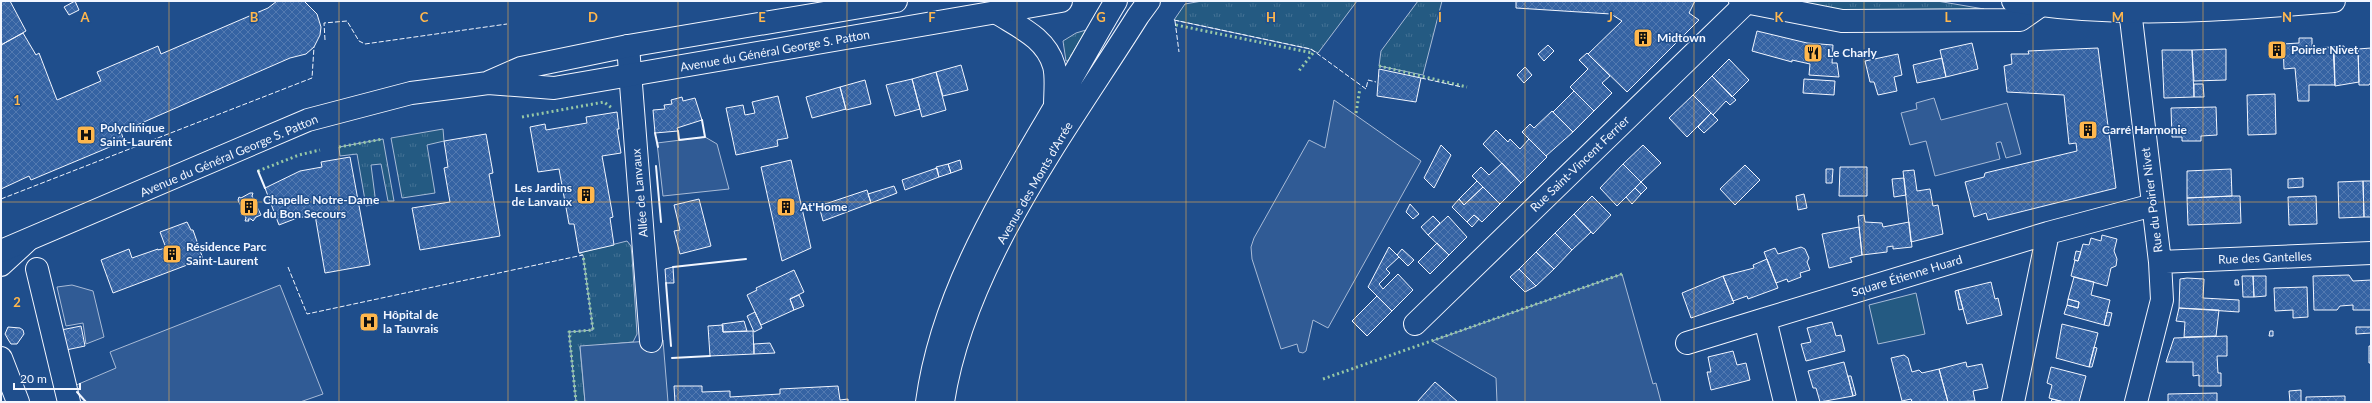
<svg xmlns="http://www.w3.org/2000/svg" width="2372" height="403" font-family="Lato,sans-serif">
<defs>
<pattern id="grass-tufts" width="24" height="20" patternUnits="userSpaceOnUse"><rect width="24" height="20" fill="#245a82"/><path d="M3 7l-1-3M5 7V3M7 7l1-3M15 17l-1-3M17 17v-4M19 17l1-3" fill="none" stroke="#447295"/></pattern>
<pattern id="building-cross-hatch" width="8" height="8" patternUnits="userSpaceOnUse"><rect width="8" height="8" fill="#3563a3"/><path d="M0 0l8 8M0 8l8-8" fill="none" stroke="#537ab1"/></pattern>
</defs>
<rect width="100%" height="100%" fill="#1f4e8c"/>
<!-- grass -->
<path fill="url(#grass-tufts)" stroke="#a8bbd7" d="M1202,1H1357L1318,53L1310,49L1174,20L1185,4Z
M1418,1H1442L1423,75L1379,66L1381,51Z
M1776,1H1937L1984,9L1842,11Z
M1086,30L1068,61H1066L1063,41L1076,33Z
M443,129L444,141L427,145L435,193L402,198L391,138Z
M383,139L394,201H388L381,164L371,165L376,204L366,206L357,154L340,156L339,147Z
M627,241L631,246L632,256L637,334L633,342L580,347L585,402H576L569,332L593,330L583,255L579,253Z"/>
<!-- park -->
<path fill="#245a82" stroke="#a8bbd7" d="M1916,293L1925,334L1878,344L1869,305Z"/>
<!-- parking -->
<path fill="#305b95" stroke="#a8bbd7" d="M1934,98L1941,120L2007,103L2021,154L2006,158L2001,142H1999L1996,143L2000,159L1935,176L1926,141L1910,145L1901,113L1917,109L1916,103Z
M1334,100L1421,161L1328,328L1313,320L1306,351L1303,353L1299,352L1297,344L1281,349L1252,259L1251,247L1254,238L1309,140L1325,148Z
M705,137L717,144L729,189L663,196L657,143Z
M1622,274L1653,384L1656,383L1661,402H1497L1496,378L1432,341Z
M72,285L93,291L104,337L86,344L83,323L66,326L57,287Z
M280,285L323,394L300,402H86L78,394L74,386L116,368L110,352Z
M663,340L668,402H585L580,346Z"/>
<!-- building -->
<path fill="url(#building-cross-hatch)" stroke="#f2f6ff" d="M1,1H10L26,31L1,45Z
M75,1L79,10L69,15L64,7Z
M277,1H304L317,14L321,27L320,35L314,47L306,54L290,58L121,132L124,141L31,180L29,176L1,189V45L23,33L36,55L39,53L57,100L101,81L97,72L158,46L161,54L268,8Z
M1516,1H1695L1689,13L1699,20L1627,92L1588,54L1622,21L1611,14L1516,8Z
M1757,31L1807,43L1833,45L1832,63H1837L1839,77L1809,75L1810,64L1792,60V62L1752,51Z
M2299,38H2312V48L2334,47L2335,85H2309V101H2298L2295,68L2284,69L2283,44L2299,43Z
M1972,43L1978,69L1946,77L1940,50Z
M2271,44H2283V57H2271Z
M1548,45L1554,51L1544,61L1538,54Z
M2344,46V49H2358L2359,82L2335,86L2333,47Z
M2098,48L2116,188L1988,220L1986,213L1974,217L1965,182L1984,177L1985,173L2077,151L2076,143L2069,144L2064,95L2007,92L2004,66L2012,64L2011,54H2029L2028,51Z
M2371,48V82L2369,85H2359L2358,49Z
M2226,49V80L2194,81L2192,50Z
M2162,50H2192L2194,97L2164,98Z
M1587,53L1610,76L1602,83L1612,93L1594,111L1570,87L1588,69L1579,60Z
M1898,54L1902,75L1894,77L1897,91L1878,95L1874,82H1870L1865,61Z
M1942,58L1946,77L1917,83L1913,65Z
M1729,59L1749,80L1732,97L1712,76Z
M961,65L968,90L943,96L936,72Z
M1525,67L1532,75L1524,83L1517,75Z
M1379,69L1421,78L1416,102L1377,96Z
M936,72L946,110L922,117L912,79Z
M1712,76L1736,100L1730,105L1726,101L1713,115L1693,95Z
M912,79L920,109L895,116L886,85Z
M1804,79L1835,81L1834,95L1803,93Z
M865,80L871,104L846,110L840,87Z
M2194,84H2203L2204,97H2194Z
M840,87L846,109L812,118L806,97Z
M1574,91L1594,111L1573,132L1553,112Z
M2275,94L2276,134L2248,135L2247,95Z
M1693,95L1711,113L1687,137L1669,118Z
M778,96L788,138L777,140L778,146L736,155L726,108L743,105L745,115L755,113L752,102Z
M682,97L683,101L695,98L702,120L677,128L678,131L655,133L653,110L665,109L664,105L672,104L671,100Z
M2216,107L2217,135L2201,136V141H2182V137H2172L2171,108Z
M1552,111L1573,132L1546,156L1522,132L1530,124L1534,128Z
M617,112L619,129H617L621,153L602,156L613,217L610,218L614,245L579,253L574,224H569L559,169L538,172L530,127L545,124L546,130L587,123L586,117Z
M1711,113L1718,120L1704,133L1698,127Z
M1496,130L1508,142L1510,139L1520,149L1529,139L1547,157L1521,183L1483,144Z
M486,134L493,173L489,174L500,236L420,250L412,208L450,202L444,168L448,167L444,141Z
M1441,145L1451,155L1434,188L1424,178Z
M1643,145L1661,163L1641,182L1623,164Z
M350,157L370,265L325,273L315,215L297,218L279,225L265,188L300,171L322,167L321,162Z
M791,160L811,248L782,261L761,167Z
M960,160L962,169L951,173L948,164Z
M1502,163L1521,183L1500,204L1472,176L1481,167L1489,175Z
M948,164L951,173L939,177L936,167Z
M1623,164L1641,182L1617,206L1600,188Z
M1745,165L1760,180L1735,205L1720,189Z
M1840,167H1867V196H1839Z
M937,168L939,177L905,190L902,180Z
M1826,169H1833L1832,183H1826Z
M2231,169L2232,196L2187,198V171Z
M1914,170L1917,191L1930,189L1933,206L1938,205L1943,234L1911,242L1903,171Z
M1904,178L1906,195L1894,197L1892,179Z
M2303,178V187L2288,188V179Z
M1477,181L1483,187L1464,205L1459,199Z
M2363,181H2371V217H2364Z
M2363,181L2364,217L2339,218L2338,182Z
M1641,182L1647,188L1641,194L1635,188Z
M894,186L897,193L871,203L868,194Z
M1483,187L1500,204L1482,222L1474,215L1467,222L1452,207L1459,199L1464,205Z
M1635,188L1641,194L1632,204L1626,197Z
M867,190L871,203L823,221L819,206Z
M250,193H253L252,196L261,215L256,217L253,221L251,219H248L249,221H245L246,218L238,200L239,197L241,198Z
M1804,194L1807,208L1798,210L1796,196Z
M1592,196L1611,215L1593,234L1574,214Z
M2232,196H2240L2241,223L2188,225L2187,198Z
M2316,196L2317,224L2289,225L2288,197Z
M699,199L711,246L680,254L674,231L680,230L674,205Z
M1410,204L1419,214L1413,219L1406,212Z
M1574,214L1591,232L1572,250L1555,233Z
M1474,215L1479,219L1472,227L1467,222Z
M1864,215L1865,222L1882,223L1883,227L1909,222L1912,247L1893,249V246L1887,247V252L1862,255L1858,216Z
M1433,216L1440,223L1428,235L1421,227Z
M1448,216L1467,237L1449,255L1428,235Z
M187,222L191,230H193L203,259L113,293L101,260L129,249L132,258L158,249V250L166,248L160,232Z
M1859,227L1862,255L1850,258L1852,262L1829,268L1822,234Z
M1555,233L1572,250L1554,269L1536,252Z
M2102,235L2117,239L2114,251L2117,259L2116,266L2111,268L2107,286L2071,276L2075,260L2078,261L2083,244L2089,245L2091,238L2101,241Z
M1437,243L1449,255L1430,274L1418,262Z
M1389,247L1399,257L1386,269L1390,273L1379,284L1383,289L1398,274L1413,290L1392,311L1368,287Z
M1801,247L1805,249L1809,258L1807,262L1810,270L1800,273L1801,277L1788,282L1787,279L1776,283L1764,252L1775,248L1778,254Z
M1402,249L1414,260L1408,266L1397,255Z
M2076,251L2081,252L2078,261L2074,260Z
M1536,252L1554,269L1536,286L1519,269Z
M1767,259L1778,288L1748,299L1747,296L1733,301L1723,276L1754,268L1753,265Z
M673,267L674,283H666L665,269Z
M1519,269L1536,286L1525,292L1510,277Z
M794,270L804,292L790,299L794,310L761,325L747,295L757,290L756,288Z
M2349,275L2353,281L2371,280V310H2353V305L2340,306L2337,310H2314L2313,276Z
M1723,276L1734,303L1691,318L1682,293Z
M2242,276H2253L2254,297H2243Z
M2253,276H2266V296L2254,297Z
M2074,277L2094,282L2091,295L2110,300L2104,325L2064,314L2067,305L2078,308L2079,302L2068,299Z
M2187,278L2204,279L2203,298L2239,300V312L2179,308L2180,279Z
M2235,280H2238L2239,285H2235Z
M1991,282L1995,299L1998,298L2002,315L1967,324L1958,290Z
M2307,287L2308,317L2293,318V310L2275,311L2274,288Z
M1958,290L1963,309L1959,310L1955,291Z
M799,295L804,306L794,310L790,299Z
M1377,296L1392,311L1367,336L1352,321Z
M2068,299L2079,302L2078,308L2067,305Z
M2179,308L2219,310L2216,336L2184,337L2185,322L2176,321Z
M755,312L762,328L754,332L747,316Z
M2107,312L2112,313L2109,326L2104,325Z
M744,321L747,331L723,332L722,324Z
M1832,322L1836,336L1841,335L1845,351L1806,361L1801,344L1811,342L1807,328Z
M2062,324L2098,333L2089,367L2056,358Z
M723,325V332L753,331L754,354L710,356L708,326Z
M81,326L85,346L66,350L61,330Z
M8,327L20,328L23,330L24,334L17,344H11L9,341L5,334Z
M2356,327H2371V333L2356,334Z
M2270,331H2273V336H2269Z
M2227,336V356H2217L2218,373H2221V386H2199V375L2193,376V362H2166L2174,338Z
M770,343L775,353L754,354V344Z
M2369,346H2371V363H2369Z
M2094,347L2097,348L2092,367H2089Z
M1733,351L1737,365L1746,363L1750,380L1711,390L1707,372H1711L1708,357Z
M1904,355L1908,358L1912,372L1919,370L1922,373L1939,369L1948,402H1912L1911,399L1902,401L1891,358Z
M1844,362L1853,396L1820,402L1816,388H1813L1808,371Z
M1966,362L1967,367L1982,364L1988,388L1973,391L1975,401L1948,402L1939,369Z
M2051,367L2086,376L2079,402H2064L2049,398L2052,385L2047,383Z
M1848,376H1851L1856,395L1853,396Z
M1435,382L1458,402H1417Z
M674,386H702V392L730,391V397L780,394V389L838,386L840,400L848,399V402H675Z
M2301,390V402H2290L2289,391Z
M2217,393V402H2168V394Z
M2345,396V402H2306V397Z
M2052,399L2064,402H2051Z"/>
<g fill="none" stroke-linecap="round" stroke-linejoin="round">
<defs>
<path id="minor" d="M1740,1L1842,21L2020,20L2040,6
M997,13C1019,27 1046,38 1054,66C1057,77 1055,94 1055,106
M628,46L651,341
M2160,262L2371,253
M1,265L26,242
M37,269L69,402
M1415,324L1745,4
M1687,343L1765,319
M1,358L18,402
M927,402C941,299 995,209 1046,122C1070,82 1092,41 1116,1
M943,402C964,265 1065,132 1138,16L1149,1
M1785,402L1765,319L2048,233L2153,205
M2013,402L2048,233
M2136,402L2162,300L2160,262L2130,10L2141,1"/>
<path id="major" d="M2013,1C2116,19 2229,10 2334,1
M489,82L521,68L628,46L896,1
M1,251L308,120L411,93L466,86L488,83L554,88L1061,1"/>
</defs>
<!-- minor casing -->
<use href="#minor" stroke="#f2f6ff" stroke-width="24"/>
<!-- major casing -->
<use href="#major" stroke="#f2f6ff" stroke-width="24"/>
<!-- minor -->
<use href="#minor" stroke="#1f4e8c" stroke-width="22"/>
<!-- major -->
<use href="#major" stroke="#1f4e8c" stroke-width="22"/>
<!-- hedge -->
<path stroke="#97c8a6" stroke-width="3" stroke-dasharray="2 3" stroke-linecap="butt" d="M1176,25L1313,53L1298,72
M1379,66L1467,87
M1356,113L1360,88
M522,117L604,102L612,108
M339,147L383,139
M258,171L299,155L320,150
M1323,379L1622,274
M576,402L569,332L593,330L583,255"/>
<!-- fence -->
<path stroke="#f2f6ff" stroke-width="1" stroke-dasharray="5 2" stroke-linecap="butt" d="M1174,20L1311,49L1366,89L1368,80L1376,82
M1175,21L1179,52
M325,40L324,23L347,21L359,41L365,44L507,24
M1421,78L1462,87
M1,199L312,78L314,47
M288,267L307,314L583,255"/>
<!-- wall -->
<path stroke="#f2f6ff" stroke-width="2" d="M678,131L679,140L705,137L702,120
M655,133L658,147
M656,166L661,222
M258,171L265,188
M673,267L746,259
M666,283L671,346
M672,358L710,356
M77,392L86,402"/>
</g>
<!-- grid -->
<path fill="none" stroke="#ffb74d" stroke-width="1" stroke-opacity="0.55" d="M169,1V402M339,1V402M508,1V402M678,1V402M847,1V402M1017,1V402M1186,1V402M1355,1V402M1525,1V402M1694,1V402M1864,1V402M2033,1V402M2203,1V402M1,202H2371"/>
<!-- icons -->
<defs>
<symbol id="building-square" viewBox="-11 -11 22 22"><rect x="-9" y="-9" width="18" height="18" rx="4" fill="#ffb74d" stroke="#1f4e8c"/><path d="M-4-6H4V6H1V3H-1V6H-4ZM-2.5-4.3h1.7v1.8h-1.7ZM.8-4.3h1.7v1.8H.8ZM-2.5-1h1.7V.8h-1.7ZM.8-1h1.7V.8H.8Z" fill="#111"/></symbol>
<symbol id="restaurant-square" viewBox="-11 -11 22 22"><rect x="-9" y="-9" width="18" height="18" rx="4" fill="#ffb74d" stroke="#1f4e8c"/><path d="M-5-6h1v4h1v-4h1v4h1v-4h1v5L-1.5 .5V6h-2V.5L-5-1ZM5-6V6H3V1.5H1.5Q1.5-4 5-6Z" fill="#111"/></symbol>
<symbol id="hospital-square" viewBox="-11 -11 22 22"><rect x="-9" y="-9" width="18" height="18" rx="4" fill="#ffb74d" stroke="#1f4e8c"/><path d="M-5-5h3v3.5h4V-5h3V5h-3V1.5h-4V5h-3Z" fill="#111"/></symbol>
</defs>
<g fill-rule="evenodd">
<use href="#building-square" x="1632" y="27" width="22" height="22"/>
<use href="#building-square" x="2266" y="39" width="22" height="22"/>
<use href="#restaurant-square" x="1802" y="42" width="22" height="22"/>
<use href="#building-square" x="2077" y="119" width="22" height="22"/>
<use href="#hospital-square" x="75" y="124" width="22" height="22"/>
<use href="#building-square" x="575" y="184" width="22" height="22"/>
<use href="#building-square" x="238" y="196" width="22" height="22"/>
<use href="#building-square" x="775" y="196" width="22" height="22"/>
<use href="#building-square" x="161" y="243" width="22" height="22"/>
<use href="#hospital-square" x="358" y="311" width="22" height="22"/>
</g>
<g text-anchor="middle" stroke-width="3" stroke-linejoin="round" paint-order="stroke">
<!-- poi labels -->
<g font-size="12" font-weight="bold" fill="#f2f6ff" stroke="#1f4e8c" text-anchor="start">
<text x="1657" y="42">Midtown</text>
<text x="2291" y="54">Poirier Nivet</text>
<text x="1827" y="57">Le Charly</text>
<text x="100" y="132">Polyclinique<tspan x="100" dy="14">Saint-Laurent</tspan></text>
<text x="2102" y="134">Carré Harmonie</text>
<text x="572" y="192" text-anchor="end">Les Jardins<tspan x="572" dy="14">de Lanvaux</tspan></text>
<text x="263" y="204">Chapelle Notre-Dame<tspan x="263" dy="14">du Bon Secours</tspan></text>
<text x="800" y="211">At'Home</text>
<text x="186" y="251">Résidence Parc<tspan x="186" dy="14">Saint-Laurent</tspan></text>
<text x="383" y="319">Hôpital de<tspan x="383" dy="14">la Tauvrais</tspan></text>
</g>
<!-- street labels -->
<g font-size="12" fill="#f2f6ff" stroke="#1f4e8c">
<text transform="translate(775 51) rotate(-10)" y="4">Avenue du Général George S. Patton</text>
<text transform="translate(229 156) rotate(-23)" y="4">Avenue du Général George S. Patton</text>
<text transform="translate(1580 164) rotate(-44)" y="4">Rue Saint-Vincent Ferrier</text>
<text transform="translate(1035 183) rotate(-60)" y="4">Avenue des Monts d'Arrée</text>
<text transform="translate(640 193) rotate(-95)" y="4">Allée de Lanvaux</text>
<text transform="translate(2152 200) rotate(-97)" y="4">Rue du Poirier Nivet</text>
<text transform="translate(2265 258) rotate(-2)" y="4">Rue des Gantelles</text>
<text transform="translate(1907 276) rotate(-17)" y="4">Square Étienne Huard</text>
</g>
</g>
<g font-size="13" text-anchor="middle" font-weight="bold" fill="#ffb74d" stroke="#1f4e8c" stroke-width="3" stroke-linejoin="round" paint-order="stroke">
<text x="85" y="22">A</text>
<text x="254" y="22">B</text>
<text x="424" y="22">C</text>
<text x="593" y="22">D</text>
<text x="762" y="22">E</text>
<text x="932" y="22">F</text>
<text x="1101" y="22">G</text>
<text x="1271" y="22">H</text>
<text x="1440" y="22">I</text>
<text x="1610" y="22">J</text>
<text x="1779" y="22">K</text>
<text x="1948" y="22">L</text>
<text x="2118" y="22">M</text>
<text x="2287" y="22">N</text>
<text x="17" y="105">1</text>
<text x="17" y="307">2</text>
</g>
<!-- border -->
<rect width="2372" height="403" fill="none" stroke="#f2f6ff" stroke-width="4"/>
<!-- scale -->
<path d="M14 383v6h66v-6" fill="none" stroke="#f2f6ff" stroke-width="2"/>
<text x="20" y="383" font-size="12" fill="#f2f6ff" stroke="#1f4e8c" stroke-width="3" paint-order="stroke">20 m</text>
</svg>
